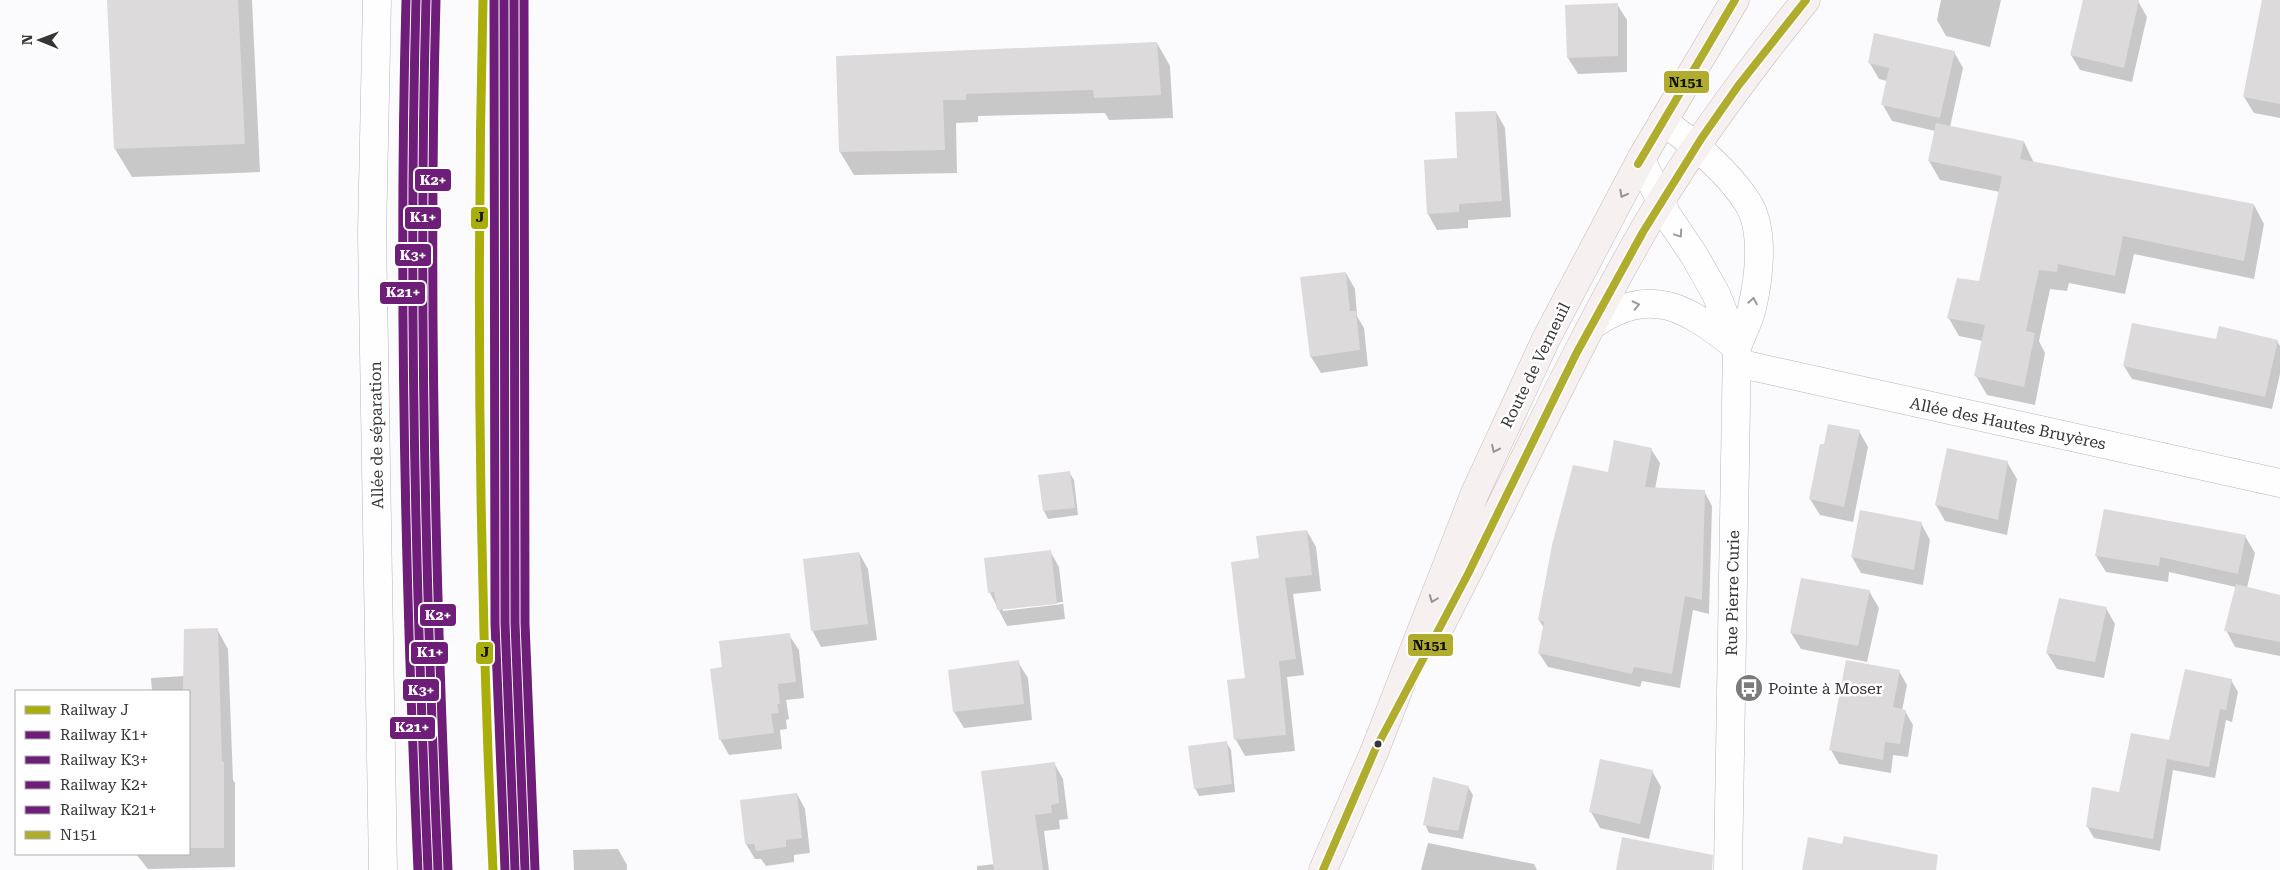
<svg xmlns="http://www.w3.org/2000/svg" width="2280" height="870" font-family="'Roboto Serif',serif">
<rect width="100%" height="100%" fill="#fbfafc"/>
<!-- shadow -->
<path fill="#0003" fill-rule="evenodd" d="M109,0H252L260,172L132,177L115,149Z
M1941,0H2001L1990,47L1946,36L1937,20Z
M2084,0L2138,1L2147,17L2132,82L2080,70L2071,55Z
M1617,4L1627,20V72L1578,74L1568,58Z
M2280,18V118L2254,113L2244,97Z
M1157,43L1170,66L1173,118L1109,120L1105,113L978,116V122L956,123L957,173L854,175L840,152L837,57Z
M1954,52L1963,68L1950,127L2024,142L2034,163L2254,205L2264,224L2254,279L2134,254L2125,294L2069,283L2067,291L2050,289L2039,341L2045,353L2035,405L1987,395L1976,376L1983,341L1959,336L1948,317L1980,282L2000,192L1940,180L1929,161L1935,131L1892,121L1883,105L1887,81L1879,79L1869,62Z
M1496,112L1505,128L1511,217L1468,220V228L1437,230L1428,214L1458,159Z
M1346,273L1355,289L1357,316L1364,328L1368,366L1321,373L1311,357Z
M2217,341H2277L2280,346V374L2272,409L2132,379L2124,366Z
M1859,431L1868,447L1853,522L1820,515L1810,499Z
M1651,449L1660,463L1655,489L1704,491L1712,506L1709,614L1693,610L1680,688L1642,681L1640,687L1548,667L1539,653L1544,628L1539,620L1609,474Z
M2007,462L2017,479L2007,535L1945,521L1936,505Z
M1069,472L1074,480L1078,515L1048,519L1044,511L1039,476Z
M2105,510L2245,536L2255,553L2247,588L2280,596V656L2235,647L2226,630L2236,587L2169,572L2168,582L2106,572L2096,556Z
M1921,523L1930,540L1923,585L1861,573L1852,557Z
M1307,531L1316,547L1321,591L1293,594L1304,675L1287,677L1295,751L1245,756L1236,740L1229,681L1247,679L1261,559Z
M1050,551L1059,567L1065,619L1007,626L990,593L986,559ZM1063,602V604L1003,611V608Z
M859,553L868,569L877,640L821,647L812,630Z
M1869,591L1879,608L1867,662L1801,649L1791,633Z
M2106,608L2115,624L2104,678L2057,669L2047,653Z
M217,629L228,649L233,780L235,783V867L148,869L136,854H189V691H152L151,678L185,676Z
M789,635L799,650L804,698L786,700L789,719L786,720L787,729L780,730L782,749L729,755L720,739Z
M1018,662L1028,678L1032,720L964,728L954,712Z
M1899,671L1907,685L1902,711H1905L1913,725L1908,757L1893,755L1891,773L1839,764L1831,750Z
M2231,680L2238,692L2232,722L2226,720L2215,778L2173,770L2160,851L2094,838L2087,826Z
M1226,742L1231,750L1235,792L1199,796L1195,788Z
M1054,763L1063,779L1068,819L1059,820L1060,829L1044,831L1049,870H977V866L995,864Z
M1652,771L1661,787L1649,839L1600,828L1591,812Z
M1468,787L1473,795L1463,839L1429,833L1425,824Z
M797,794L805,809L810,853L794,855V862L766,866L761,859H755L746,844L741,801Z
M1428,843L1534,864L1537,870H1421Z
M618,849L627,865V870H574L573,850Z"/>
<!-- building -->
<path fill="#dcdadb" d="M107,0H238L245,144L114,149Z
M2083,0H2139L2124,68L2070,55Z
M2262,0H2280V104L2243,97Z
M1618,3V56L1567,58L1565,5Z
M1874,33L1955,51L1940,118L1881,105L1889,68L1868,63Z
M1157,42L1161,95L1094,98L1093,90L966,94V100H943L945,150L839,152L836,56Z
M1496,111L1502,201L1459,204V212L1427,214L1424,160L1457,158L1455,112Z
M1936,123L2024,141L2020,159L2254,204L2244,261L2123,236L2115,276L2058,264L2057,272L2039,270L2026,331L2035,333L2024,387L1974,376L1985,325L1947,318L1957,278L1979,281L2002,176L1928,161Z
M1346,272L1350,311H1356L1360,350L1310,357L1300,277Z
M2132,323L2216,339L2219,326L2278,340L2265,397L2123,366Z
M1828,424L1860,430L1844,507L1809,499L1820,444H1824Z
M1614,440L1652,448L1645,487L1705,490L1702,600L1685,596L1672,674L1634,667L1632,674L1538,653L1544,622L1538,620L1552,545L1573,465L1608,472Z
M1947,448L2008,461L1998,520L1935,505Z
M1070,471L1075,508L1043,511L1038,475Z
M2104,509L2246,535L2238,574L2160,557L2159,566L2095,556Z
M1860,510L1922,522L1914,570L1851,557Z
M1307,530L1312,575L1285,578L1296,659L1279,661L1286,735L1234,740L1227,680L1245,678L1231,562L1259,558L1256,536Z
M1051,550L1057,604L997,610L994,592L988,593L984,558Z
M859,552L868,624L811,631L803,559Z
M1801,578L1870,590L1858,646L1790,633Z
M2236,584L2280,595V642L2224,631Z
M2059,598L2107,607L2095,662L2046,653Z
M218,628L222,762H224V848H189V691H183L184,629Z
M790,633L796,682L778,684L780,704H777L779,713L771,714L774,733L719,740L710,669L722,667L719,641Z
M1019,660L1024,704L953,712L948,670Z
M1846,660L1900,670L1893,707L1906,710L1900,744L1885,742L1883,760L1829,750Z
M2185,669L2232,679L2226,710L2220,709L2209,767L2167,759L2153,839L2086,827L2092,787L2119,792L2131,733L2169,740Z
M1227,741L1232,784L1194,789L1188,746Z
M1600,759L1653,770L1640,824L1589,812Z
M1055,762L1059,803L1051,805L1052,813L1035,815L1043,870H994L981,771Z
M1433,777L1469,786L1458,831L1423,825Z
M797,793L802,838L786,840V847L756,851L754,844H745L740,800Z
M1844,836L1938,855L1936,870H1802L1808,837L1842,844Z
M1622,837L1713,855L1712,870H1616Z"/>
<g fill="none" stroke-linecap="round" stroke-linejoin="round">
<defs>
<path id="minor" d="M377,0L372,234L383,870
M1663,121C1694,144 1727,170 1748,203C1765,230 1759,278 1752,308C1749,321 1742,334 1737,347
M1641,159L1667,215L1694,255L1716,294L1737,347L1728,870
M1592,325C1653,284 1686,308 1737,347
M1737,363L2280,483"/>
<path id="major" d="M1434,638C1505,503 1567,364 1643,231C1690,149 1746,74 1806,0
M1323,870L1375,750L1475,493L1546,339L1641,159L1735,0"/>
</defs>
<!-- minor casing -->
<use href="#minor" stroke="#b7b6b8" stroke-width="29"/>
<!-- major casing -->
<use href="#major" stroke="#c8bdbd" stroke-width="29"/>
<!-- minor -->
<use href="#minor" stroke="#fefeff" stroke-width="28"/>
<!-- major -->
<use href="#major" stroke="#f6f0f0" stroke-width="28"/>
<defs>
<path id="bus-1" d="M1638,164L1735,0
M1323,870L1375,750L1468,574L1576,354L1643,232L1701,139L1738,86L1806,0"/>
</defs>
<!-- bus-1 casing -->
<use href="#bus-1" stroke="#fff" stroke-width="11"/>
<!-- bus-1 -->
<use href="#bus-1" stroke="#b0ac2d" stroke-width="8"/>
<defs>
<path id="rail-1" d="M483,0C476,290 479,580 493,870"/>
<path id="rail-2" d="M426,0C418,290 425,580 438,870
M514,0L515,623L525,870"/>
<path id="rail-3" d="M416,0C408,290 415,580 428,870
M504,0L505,623L515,870"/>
<path id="rail-4" d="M436,0C428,290 435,580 448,870
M524,0L525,623L535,870"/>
<path id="rail-5" d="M406,0C398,290 405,580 418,870
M494,0L495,623L505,870"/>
</defs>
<!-- rail-1 casing -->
<use href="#rail-1" stroke="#fff" stroke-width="12"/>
<!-- rail-2 casing -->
<use href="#rail-2" stroke="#fff" stroke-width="12"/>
<!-- rail-3 casing -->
<use href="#rail-3" stroke="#fff" stroke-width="12"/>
<!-- rail-4 casing -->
<use href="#rail-4" stroke="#fff" stroke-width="12"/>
<!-- rail-5 casing -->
<use href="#rail-5" stroke="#fff" stroke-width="12"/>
<!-- rail-1 -->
<use href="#rail-1" stroke="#a9ae0b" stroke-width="9"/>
<!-- rail-2 -->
<use href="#rail-2" stroke="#6e1e78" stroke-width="9"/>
<!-- rail-3 -->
<use href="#rail-3" stroke="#6e1e78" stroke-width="9"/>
<!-- rail-4 -->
<use href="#rail-4" stroke="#6e1e78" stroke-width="9"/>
<!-- rail-5 -->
<use href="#rail-5" stroke="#6e1e78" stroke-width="9"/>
</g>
<!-- one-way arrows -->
<defs><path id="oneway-chevron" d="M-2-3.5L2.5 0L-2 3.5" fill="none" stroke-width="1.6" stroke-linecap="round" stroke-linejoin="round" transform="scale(1.25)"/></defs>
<g stroke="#969394">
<use href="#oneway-chevron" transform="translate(1623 194) rotate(118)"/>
<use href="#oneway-chevron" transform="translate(1495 449) rotate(115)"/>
<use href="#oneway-chevron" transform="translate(1433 599) rotate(111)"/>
</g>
<g stroke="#9a9a9b">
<use href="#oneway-chevron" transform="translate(1679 234) rotate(56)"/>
<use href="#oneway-chevron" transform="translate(1753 301) rotate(-80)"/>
<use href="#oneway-chevron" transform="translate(1636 305) rotate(-13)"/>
</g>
<!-- icons -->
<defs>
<symbol id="bus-disc" viewBox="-11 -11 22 22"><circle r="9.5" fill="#7c7b7c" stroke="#fff"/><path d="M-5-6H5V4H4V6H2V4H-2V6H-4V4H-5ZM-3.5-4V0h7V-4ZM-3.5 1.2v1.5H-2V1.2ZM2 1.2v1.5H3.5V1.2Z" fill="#fff"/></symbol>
</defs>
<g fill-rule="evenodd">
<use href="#bus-disc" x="1733" y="672" width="32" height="32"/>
</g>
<!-- markers -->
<circle fill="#373637" stroke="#fff" stroke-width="2" cx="1378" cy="744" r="4.5"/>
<g text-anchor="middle" stroke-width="5" stroke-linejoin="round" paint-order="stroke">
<!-- street labels -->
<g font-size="16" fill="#373637" stroke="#fff">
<text transform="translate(1535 365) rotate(-64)" y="6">Route de Verneuil</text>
<text transform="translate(2008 423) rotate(12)" y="6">Allée des Hautes Bruyères</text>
<text transform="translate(376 435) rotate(-91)" y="6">Allée de séparation</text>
<text transform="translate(1732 593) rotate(-89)" y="6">Rue Pierre Curie</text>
</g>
<!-- poi labels -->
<g font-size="16" fill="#373637" stroke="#fff" text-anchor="start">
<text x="1768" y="694">Pointe à Moser</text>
</g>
</g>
<g stroke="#fff" stroke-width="2">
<rect x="1663" y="70" width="47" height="24" rx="5" fill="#b0ac2d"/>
<rect x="414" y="168" width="38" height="24" rx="5" fill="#6e1e78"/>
<rect x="470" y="206" width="19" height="24" rx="5" fill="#a9ae0b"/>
<rect x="404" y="206" width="38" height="24" rx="5" fill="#6e1e78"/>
<rect x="394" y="243" width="38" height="24" rx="5" fill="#6e1e78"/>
<rect x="379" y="281" width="47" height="24" rx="5" fill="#6e1e78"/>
<rect x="419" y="603" width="38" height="24" rx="5" fill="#6e1e78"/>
<rect x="1407" y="633" width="47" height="24" rx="5" fill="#b0ac2d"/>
<rect x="410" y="641" width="39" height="24" rx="5" fill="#6e1e78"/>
<rect x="475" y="641" width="19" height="24" rx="5" fill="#a9ae0b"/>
<rect x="402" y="678" width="38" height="24" rx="5" fill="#6e1e78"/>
<rect x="389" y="716" width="47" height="24" rx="5" fill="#6e1e78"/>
</g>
<g font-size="14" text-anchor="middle" font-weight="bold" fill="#fff">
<text x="433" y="185">K2+</text>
<text x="423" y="222">K1+</text>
<text x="413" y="260">K3+</text>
<text x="403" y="297">K21+</text>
<text x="438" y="620">K2+</text>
<text x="430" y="657">K1+</text>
<text x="421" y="695">K3+</text>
<text x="412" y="732">K21+</text>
</g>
<g font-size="14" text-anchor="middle" font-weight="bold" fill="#111">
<text x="1686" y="87">N151</text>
<text x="480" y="222">J</text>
<text x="1430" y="650">N151</text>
<text x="485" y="657">J</text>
</g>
<!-- legend -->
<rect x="15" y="690" width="175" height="165" fill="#ffffff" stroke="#afafaf"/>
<rect x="25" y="706" width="25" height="8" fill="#a9ae0b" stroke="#afafaf"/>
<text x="60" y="715" font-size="15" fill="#373637">Railway J</text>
<rect x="25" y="731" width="25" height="8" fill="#6e1e78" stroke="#afafaf"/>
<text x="60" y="740" font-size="15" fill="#373637">Railway K1+</text>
<rect x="25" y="756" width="25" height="8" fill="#6e1e78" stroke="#afafaf"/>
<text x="60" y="765" font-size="15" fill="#373637">Railway K3+</text>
<rect x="25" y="781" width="25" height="8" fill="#6e1e78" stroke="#afafaf"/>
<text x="60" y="790" font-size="15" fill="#373637">Railway K2+</text>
<rect x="25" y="806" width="25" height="8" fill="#6e1e78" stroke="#afafaf"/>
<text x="60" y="815" font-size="15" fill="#373637">Railway K21+</text>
<rect x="25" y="831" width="25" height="8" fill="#b0ac2d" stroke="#afafaf"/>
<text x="60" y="840" font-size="15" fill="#373637">N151</text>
<!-- north arrow -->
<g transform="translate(40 40) rotate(271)" stroke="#ffffff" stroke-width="4" paint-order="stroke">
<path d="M0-4L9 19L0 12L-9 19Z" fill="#373637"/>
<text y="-8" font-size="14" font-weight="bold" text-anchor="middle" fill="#373637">N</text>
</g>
</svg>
